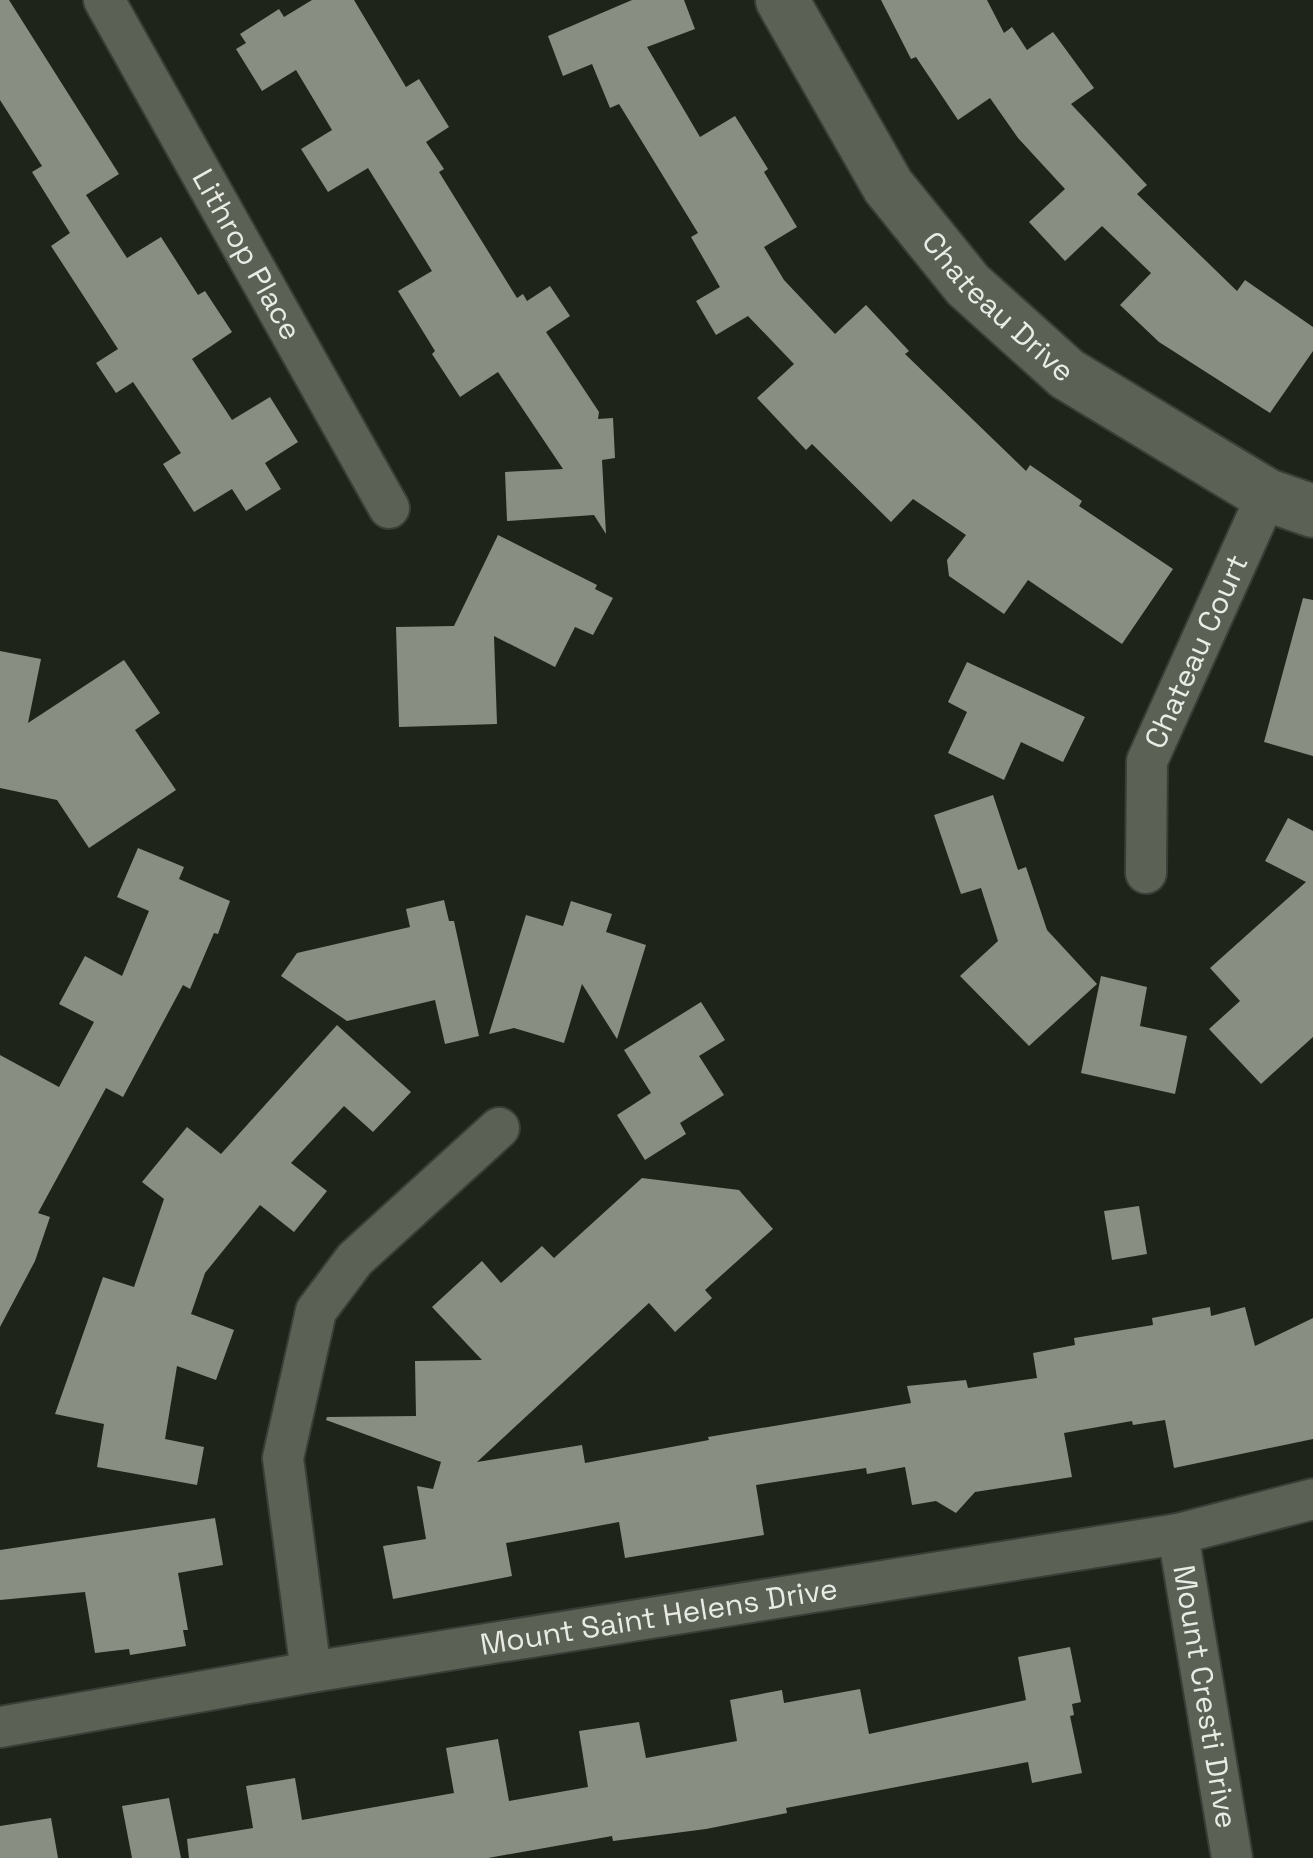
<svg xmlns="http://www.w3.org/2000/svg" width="1313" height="1858" font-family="'Space Grotesk',sans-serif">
<rect width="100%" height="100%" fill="#1f241a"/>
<!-- building -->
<path fill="#888e81" d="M0,0H9L119,174L86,195L127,258L161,237L198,295L205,291L232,332L192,359L232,420L270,397L298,442L265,463L281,489L246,511L232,489L194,512L163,464L181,453L133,382L116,393L96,363L118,349L51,246L70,233L32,172L42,166L0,100Z
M312,0H354L406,87L419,79L449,127L426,142L444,169L439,172L517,298L523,294L527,301L550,286L570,316L546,332L599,412L598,419L613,418L615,458L602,460L606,534L594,515L507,521L505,472L563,469L498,372L460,397L432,354L435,351L398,291L432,271L368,168L328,192L301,149L332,130L296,70L262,91L236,49L246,43L240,34L279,9L284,17Z
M632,0H684L695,29L647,47L700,137L735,116L768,169L764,172L797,227L764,247L784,280L835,334L866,305L909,351L905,354L1026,471L1030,465L1082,501L1079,506L1173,569L1122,644L1028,580L1004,614L949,576L947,560L966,535L913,499L891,522L812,444L806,450L757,398L794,364L748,316L716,335L696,301L720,287L691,237L698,233L619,104L610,108L592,64L563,76L548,36Z
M881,0H987L1004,33L1012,27L1027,50L1053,32L1094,88L1071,104L1147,185L1137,194L1237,291L1245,280L1313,327V351L1270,413L1159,342L1120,305L1151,273L1102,226L1065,261L1029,222L1065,189L1018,138L990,98L958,120L916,57L911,59Z
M498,535L597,585L595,589L613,598L593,635L575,627L555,667L494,636L497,724L399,727L396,627L454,626Z
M1303,598L1313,600V756L1264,742Z
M0,651L41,659L28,723L124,660L160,713L135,730L176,790L89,848L57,800L0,788Z
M967,662L1085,717L1063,762L1021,742L1004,780L948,753L967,712L948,702Z
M993,795L1018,870L1026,867L1047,930L1097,984L1029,1046L960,976L998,941L981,888L961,894L934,815Z
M1288,818L1313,831V1037L1261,1084L1209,1029L1240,1001L1210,968L1306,882L1265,861Z
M138,848L184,867L179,879L230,901L218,934L214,933L190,989L183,985L123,1097L106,1088L38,1213L50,1217L35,1261L0,1327V1055L59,1087L94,1022L59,1004L85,956L122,976L149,911L117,897Z
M444,900L449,921H454L479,1036L445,1044L435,1000L347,1021L281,976L297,953L410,927L406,909Z
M571,901L612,914L606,932L646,945L617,1039L582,984L564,1043L514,1028L489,1034L526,915L563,926Z
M1101,976L1147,987L1140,1026L1187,1036L1175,1094L1081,1073Z
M701,1002L725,1040L699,1056L724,1095L680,1123L686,1134L645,1160L617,1115L651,1093L624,1050Z
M337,1025L411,1092L373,1132L344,1106L291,1163L327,1191L294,1232L260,1205L205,1273L191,1314L234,1330L216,1380L177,1366L165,1439L204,1447L197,1485L97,1467L104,1424L55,1414L103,1277L134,1287L164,1199L142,1182L187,1127L221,1154Z
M642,1178L739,1190L773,1229L705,1290L712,1298L675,1332L649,1303L477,1462L582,1445L585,1463L709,1440L708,1437L911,1403L907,1386L966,1380L968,1388L1037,1378L1033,1353L1075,1345L1074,1338L1153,1325L1152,1318L1210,1307L1211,1316L1245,1307L1255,1346L1313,1318V1439L1174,1468L1165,1420L1133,1425L1132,1421L1064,1433L1072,1477L975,1492L956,1513L936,1501L912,1505L905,1467L867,1474L866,1468L756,1485L764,1535L625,1558L619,1522L506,1543L512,1576L393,1599L383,1546L426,1539L417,1486L433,1489L441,1462L326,1420L327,1417L416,1416L415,1361L482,1360L432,1307L482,1261L501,1283L542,1246L554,1258Z
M1139,1206L1147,1254L1112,1260L1104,1211Z
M215,1518L223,1565L178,1573L188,1630H183L186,1646L130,1655L129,1649L95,1653L85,1592L0,1600V1550Z
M1070,1647L1081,1702L1072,1704L1074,1715L1070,1716L1082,1773L1032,1783L1028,1762L786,1808L787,1813L706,1829L613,1841L612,1836L488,1858H189L187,1839L253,1828L246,1786L295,1778L302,1820L454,1793L446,1748L498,1739L509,1801L588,1787L579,1731L639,1722L646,1758L737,1741L730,1700L782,1690L784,1703L860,1689L869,1734L1026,1700L1018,1657Z
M169,1798L181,1858H132L122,1806Z
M51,1818L58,1858H0V1826Z"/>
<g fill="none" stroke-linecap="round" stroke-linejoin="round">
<defs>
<g id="minor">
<path id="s1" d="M104,0L389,508"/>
<path id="s2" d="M1146,873L1147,761L1267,495"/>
<path id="s3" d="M1178,1534L1232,1858"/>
<path d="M311,1672L283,1458L316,1311L355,1259L499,1128"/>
<path id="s4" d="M0,1727L311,1672L1178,1534L1313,1499"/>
</g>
<g id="tertiary">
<path id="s5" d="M782,0L888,186L968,285L1067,374L1267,495L1313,511"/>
</g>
</defs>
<!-- minor casing -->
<use href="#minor" stroke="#3a3e36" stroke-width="44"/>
<!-- tertiary casing -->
<use href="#tertiary" stroke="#3a3e36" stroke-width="56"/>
<!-- minor -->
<use href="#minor" stroke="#5b6155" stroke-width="40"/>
<!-- tertiary -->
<use href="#tertiary" stroke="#5b6155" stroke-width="52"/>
</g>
<g text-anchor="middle" stroke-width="10" stroke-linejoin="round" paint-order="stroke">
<!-- street labels -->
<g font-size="30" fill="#e9ece5" stroke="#161b11">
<text dy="10" stroke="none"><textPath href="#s1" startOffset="292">Lithrop Place</textPath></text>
<text dy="10" stroke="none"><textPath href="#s5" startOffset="378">Chateau Drive</textPath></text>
<text dy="10" stroke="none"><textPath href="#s2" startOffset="232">Chateau Court</textPath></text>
<text dy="10" stroke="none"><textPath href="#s4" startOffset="668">Mount Saint Helens Drive</textPath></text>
<text dy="10" stroke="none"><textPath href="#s3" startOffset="165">Mount Cresti Drive</textPath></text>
</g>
</g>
</svg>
